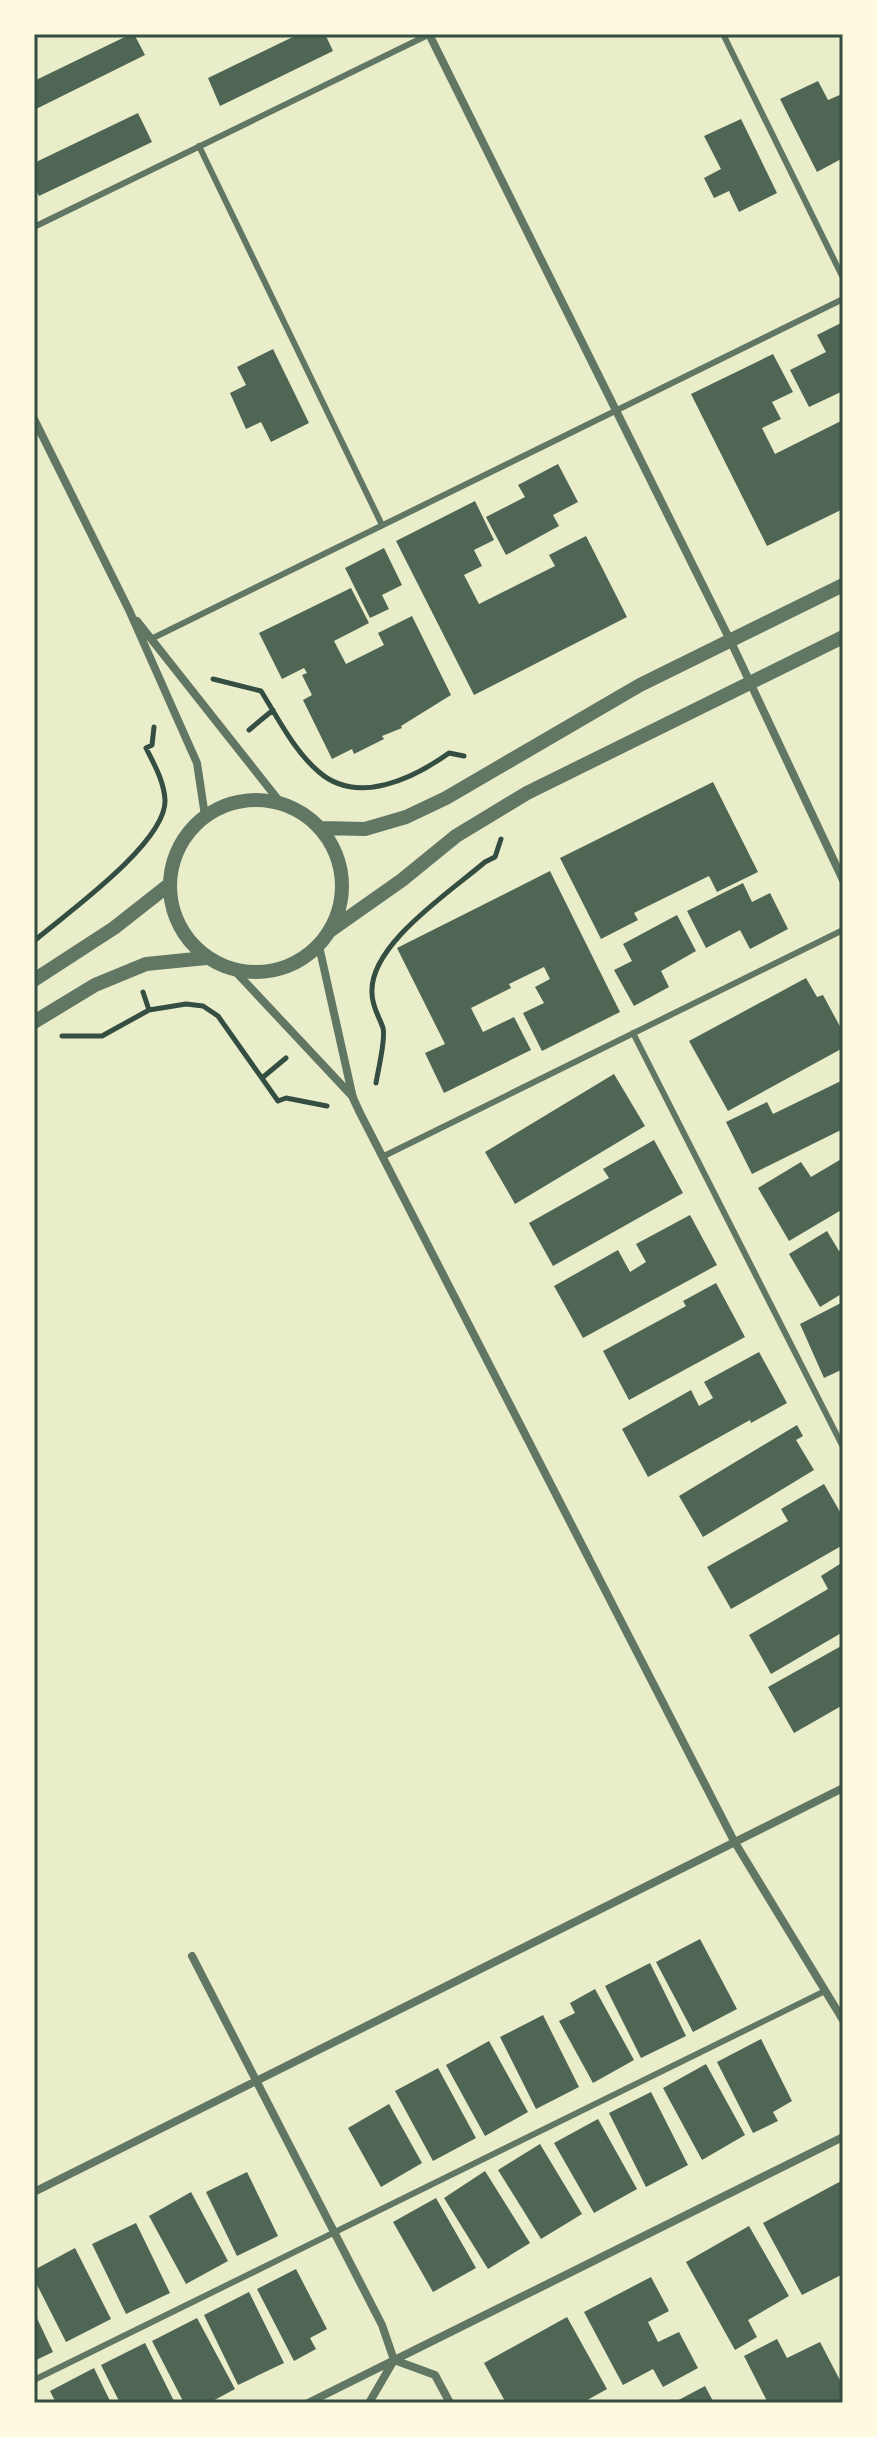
<svg xmlns="http://www.w3.org/2000/svg" width="877" height="2437" font-family="Arial,sans-serif">
<rect width="100%" height="100%" fill="#e9edc9"/>
<!-- building -->
<path fill="#4f6655" d="M131,34H134L145,55L34,110V81Z
M299,34H325L333,51L220,106L208,78Z
M818,81L828,100L842,94L843,96V158L817,172L780,99Z
M138,113L152,142L39,196L34,186V163Z
M741,119L777,193L739,212L729,191L714,198L704,178L721,169L704,136Z
M843,322V391L809,407L790,370L826,352L817,335Z
M273,349L309,423L271,442L261,422L246,429L230,393L246,385L237,367Z
M773,354L793,392L772,402L781,419L762,428L775,454L843,420V509L767,546L691,394Z
M558,464L578,502L553,515L559,526L506,555L486,517L525,497L518,485Z
M475,501L494,540L474,550L482,566L464,575L479,604L555,566L549,555L586,536L627,617L474,695L396,541Z
M384,548L402,585L382,595L389,609L370,618L345,568Z
M351,588L369,623L334,641L346,664L384,645L378,633L412,616L451,695L401,726L402,728L382,736L384,739L354,754L352,749L332,759L303,700L312,695L302,675L307,673L304,668L282,679L259,633Z
M713,782L758,872L717,892L709,876L634,913L638,920L601,939L560,858Z
M550,871L620,1012L542,1051L523,1013L544,1003L535,987L550,979L544,967L509,984L511,988L471,1008L483,1032L514,1017L531,1050L444,1093L425,1053L445,1044L397,948Z
M743,883L752,902L770,893L788,929L750,949L740,930L706,948L687,911Z
M677,915L696,951L661,971L669,987L634,1006L614,970L632,961L623,944Z
M806,978L817,997L823,995L843,1032V1048L728,1111L689,1041Z
M614,1074L645,1126L515,1204L485,1152Z
M843,1080V1129L752,1174L726,1122L767,1102L773,1114Z
M654,1140L683,1193L553,1266L529,1223L609,1178L603,1169Z
M843,1158V1209L789,1241L758,1188L801,1162L811,1177Z
M690,1215L717,1265L583,1338L554,1286L618,1250L630,1272L646,1262L636,1244Z
M827,1231L839,1251L843,1249V1293L820,1307L789,1254Z
M716,1283L745,1337L629,1400L603,1351L686,1306L683,1301Z
M843,1302V1369L824,1378L800,1324Z
M759,1352L787,1403L751,1423L750,1420L648,1477L622,1429L691,1390L699,1406L713,1398L704,1382Z
M797,1425L803,1436L796,1440L814,1470L703,1537L679,1496Z
M824,1484L843,1517V1545L731,1609L707,1567L788,1521L781,1509Z
M843,1562V1632L771,1674L749,1635L828,1589L821,1576Z
M843,1645V1705L794,1733L768,1687Z
M700,1939L737,2009L693,2032L656,1962Z
M650,1963L686,2036L641,2058L605,1986Z
M595,1989L634,2060L593,2083L559,2021L575,2013L570,2003Z
M543,2015L579,2087L536,2109L500,2037Z
M761,2039L792,2101L773,2112L778,2121L753,2133L717,2062Z
M489,2041L528,2112L485,2136L446,2065Z
M706,2064L745,2135L702,2160L663,2088Z
M438,2068L476,2138L433,2161L395,2091Z
M651,2092L688,2165L646,2187L609,2113Z
M389,2104L422,2163L381,2187L348,2128Z
M598,2119L637,2189L594,2213L554,2143Z
M540,2144L582,2214L541,2239L498,2170Z
M485,2171L530,2243L488,2269L444,2198Z
M247,2172L278,2236L237,2256L206,2192Z
M843,2180V2274L802,2295L763,2223Z
M191,2192L228,2261L186,2284L149,2216Z
M436,2198L476,2268L433,2292L393,2222Z
M136,2223L170,2293L126,2314L92,2244Z
M749,2226L789,2296L748,2320L757,2337L735,2350L686,2262Z
M75,2248L111,2319L66,2342L34,2279V2270Z
M296,2269L327,2329L310,2338L316,2349L294,2361L257,2289Z
M651,2277L669,2311L648,2322L658,2342L679,2332L698,2368L663,2387L653,2369L623,2385L584,2312Z
M249,2292L284,2363L238,2385L204,2315Z
M34,2312L53,2352L34,2361Z
M567,2317L607,2389L582,2403H506L484,2363Z
M197,2318L235,2389L209,2403H184L152,2341Z
M777,2339L787,2358L820,2342L843,2386V2403H768L744,2356Z
M145,2343L175,2403H120L101,2365Z
M94,2368L111,2403H56L50,2391Z
M705,2386L714,2403H673Z"/>
<g fill="none" stroke-linecap="round" stroke-linejoin="round">
<!-- path -->
<path stroke="#344e41" stroke-width="5" d="M213,679L261,691C278,718 294,751 319,772C358,806 414,778 449,753L464,756
M249,730L273,710
M34,941C66,914 167,842 165,800C164,781 154,764 146,748L152,745L154,727
M143,992L149,1010
M62,1036H102L149,1010L186,1004L203,1006L218,1016L278,1101L286,1098L327,1106
M262,1078L286,1058
M376,1083C378,1070 386,1039 383,1028C379,1016 372,1007 372,993C369,945 450,892 485,862L495,857L501,839"/>
<!-- service -->
<path stroke="#617663" stroke-width="6" d="M723,34L843,278
M199,146L382,525
M34,227L430,34
M151,639L843,299
M633,1033L843,1447
M382,1157L843,930
M34,2380L825,1991"/>
<!-- minor -->
<path stroke="#617663" stroke-width="8" d="M429,34L731,642L843,880
M34,419L129,610L197,763L205,816
M137,621L280,802
M319,946L353,1098L360,1113L734,1841L843,2020
M234,970L353,1097
M192,1956L382,2325L394,2360L369,2403
M34,2192L843,1788
M394,2360L435,2375L450,2403
M308,2403L843,2137"/>
<!-- tertiary -->
<path stroke="#617663" stroke-width="14" d="M170 886a86 86 0 1 1 172 0a86 86 0 1 1-172 0Z
M321,828L365,829L406,817L446,798L640,685L843,585
M331,930L402,880L456,836L527,793L843,637
M34,980L114,928L170,884
M34,1022L95,985L146,964L206,958"/>
</g>
<!-- border -->
<rect width="877" height="2437" fill="none" stroke="#fefae0" stroke-width="72"/>
<rect x="36" y="36" width="805" height="2365" fill="none" stroke="#344e41" stroke-width="3"/>
</svg>
